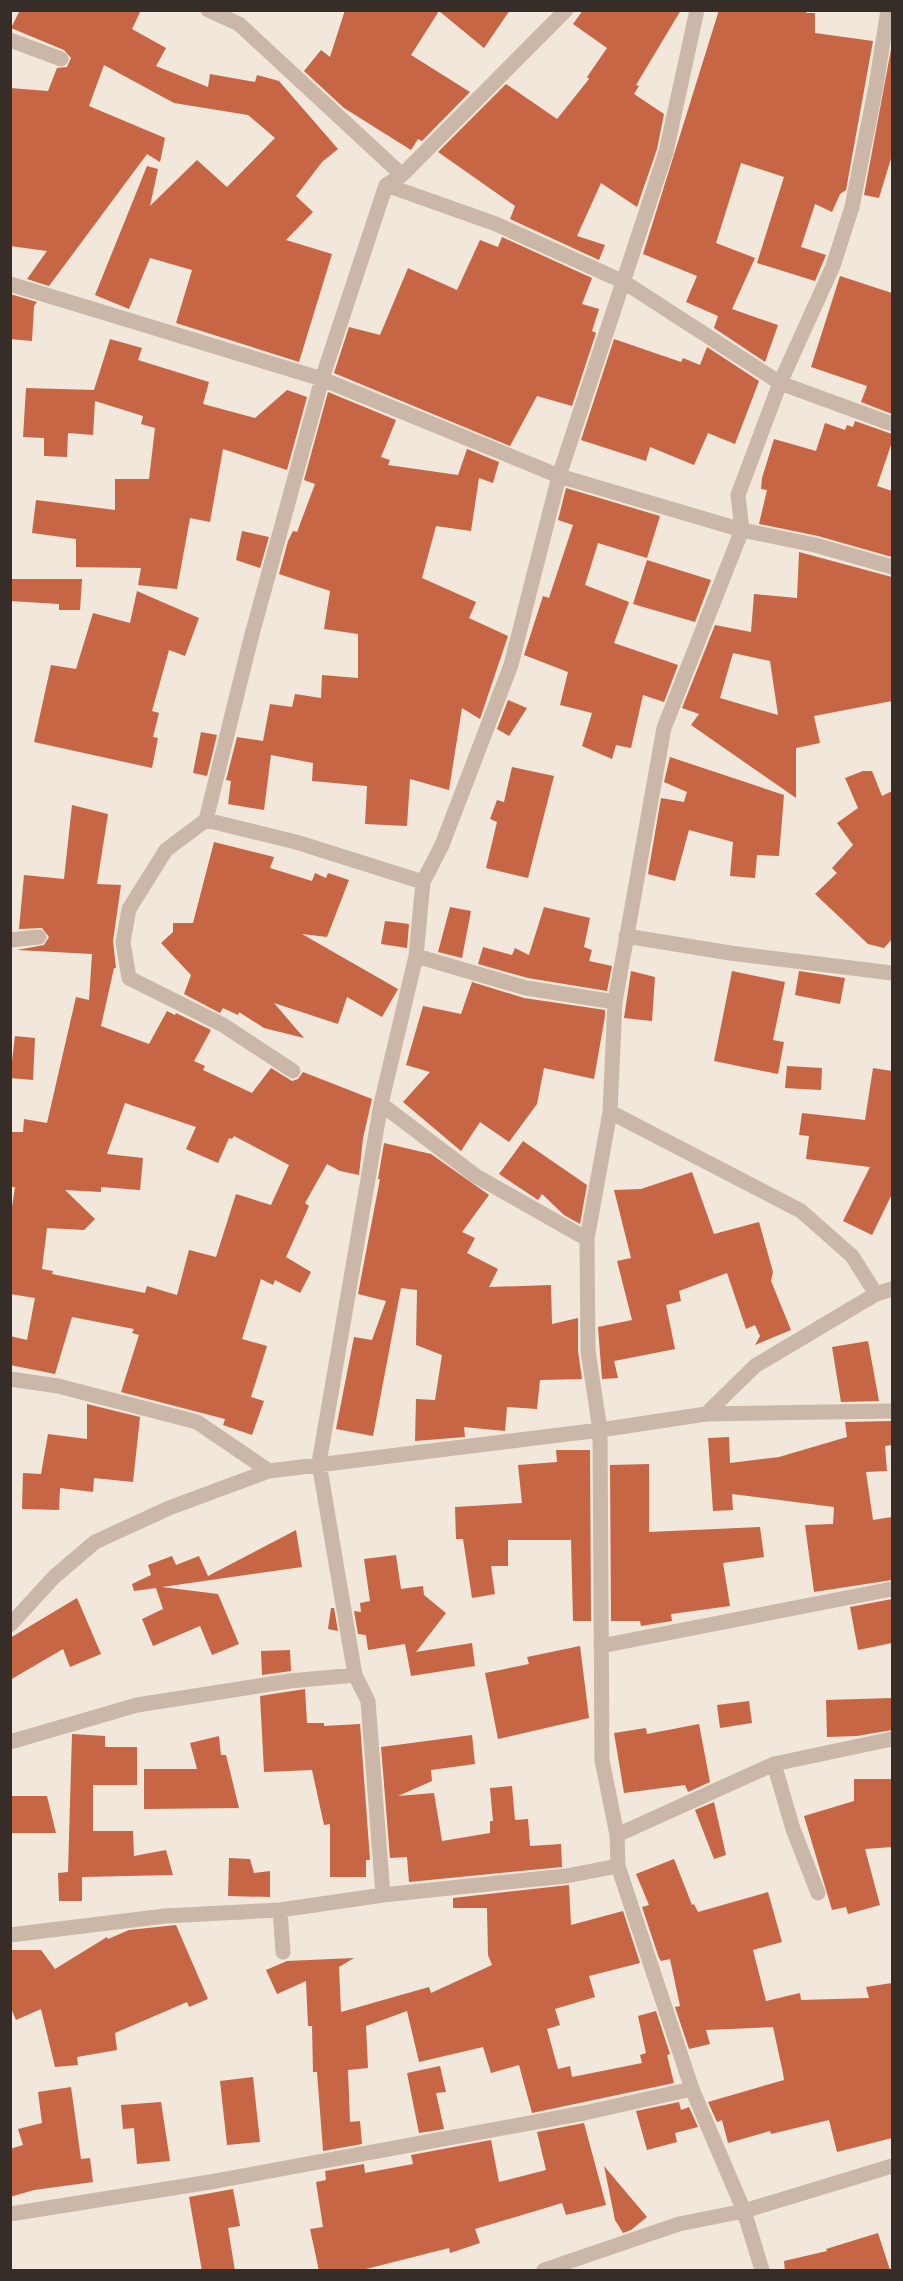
<svg xmlns="http://www.w3.org/2000/svg" width="903" height="2281" font-family="Karla,sans-serif">
<rect width="100%" height="100%" fill="#f2e7db"/>
<!-- building -->
<path fill="#c66645" fill-rule="evenodd" d="M20,10H141L132,29L166,48L156,66L208,87L210,74L255,82L257,75L279,81L338,149L322,162L296,196L313,212L286,240L332,254L299,362L176,323L192,270L150,258L129,309L95,295L147,166L158,169L150,206L197,160L227,187L275,138L248,115L174,103L104,65L89,106L165,138L160,162L147,154L49,286L27,279L47,251L10,246V88L48,91L57,68L67,67L71,58L64,50L11,28Z
M345,10H510L484,48L439,11L411,55L470,92L422,141L418,139L411,150L344,108L304,71L321,50L330,57Z
M583,10H681L636,85L639,86L634,94L664,114L657,149L637,207L601,183L577,236L605,245L599,260L510,219L515,206L438,152L506,84L557,119L589,79L587,77L607,48L573,24Z
M719,10H807L806,13H815V33L873,41L846,190L840,194L832,212L815,204L801,247L826,255L815,281L757,263L784,177L741,163L716,243L755,258L732,309L778,325L765,362L714,328L718,316L686,302L697,276L643,254Z
M892,44V155L879,198L864,195Z
M502,237L592,278L582,304L599,309L592,331L596,333L572,406L537,396L510,446L334,373L349,327L380,335L408,268L457,290L480,240L498,247Z
M840,276L892,293V414L861,402L867,386L811,367Z
M10,294L37,302L34,306L32,341L10,339Z
M110,339L142,348L138,360L209,382L203,404L255,418L287,390L307,397L287,470L223,449L210,522L190,518L177,589L138,585L141,568L76,567V539L32,533L36,500L115,510V479H149L155,428L141,424L143,416L95,401L93,435L68,433L67,457L44,456V438L23,437L26,388L94,390Z
M614,339L681,362L683,358L700,365L707,347L759,381L735,444L708,433L694,465L650,447L646,461L581,440Z
M328,392L396,420L381,457L390,460L388,465L458,475L467,449L499,462L493,483L479,478L471,531L436,526L422,578L476,602L469,618L508,636L480,719L462,708L449,790L410,779L407,826L365,824L367,786L312,781L313,763L271,755L264,810L228,804L231,781L226,780L237,737L263,741L270,704L292,707L295,694L321,698L322,675L358,678V634L324,629L330,591L279,574L288,541L293,531L297,532L315,484L304,480Z
M855,421L892,434V442L877,486L892,491V557L818,536L759,524L767,490L761,489L762,478L774,439L816,451L825,423L845,430L847,425L853,427Z
M566,488L660,516L647,558L598,543L585,585L629,602L614,643L678,665L664,702L643,695L631,748L616,745L612,759L582,746L592,713L560,705L568,672L524,655L543,596L549,598L573,525L558,520Z
M242,531L269,537L260,568L236,560Z
M799,552L892,577V701L814,716L820,743L796,748V798L691,725L699,714L682,708L715,625L751,632L754,594L797,598ZM733,653L770,661L778,715L720,698Z
M647,560L711,580L695,622L633,604Z
M10,579H82L80,610H59V604L10,601Z
M137,591L199,618L185,656L169,650L152,711L159,713L153,737L158,738L152,768L34,742L51,665L76,669L93,613L130,623Z
M508,700L527,708L509,736L497,729Z
M201,732L217,735L207,776L193,773Z
M670,757L784,795L779,856L757,855L755,878L730,876L733,842L689,830L675,881L648,874L661,798L684,802L687,792L664,782Z
M512,767L554,776L528,878L486,868L497,822L490,819L497,800L504,802Z
M863,771H872L882,796L892,791V939L884,948L868,944L815,894L837,873L832,868L853,845L837,823L858,808L845,778Z
M72,805L108,814L97,884L121,885L113,941L116,968H114L101,1026L149,1044L167,1011L175,1015L176,1013L211,1030L194,1061L205,1066L203,1070L252,1093L271,1068L292,1081L298,1079L303,1072L372,1099L363,1138L359,1175L340,1171L327,1164L305,1203L309,1206L286,1257L311,1272L300,1293L275,1280L273,1285L261,1279L242,1339L267,1346L251,1397L264,1401L252,1435L223,1425L225,1419L121,1392L139,1335L132,1333L134,1329L72,1317L55,1374L10,1365V1336L27,1340L35,1298L10,1294V1220L15,1187H10V1132H23L24,1119L47,1123L76,997L89,1000L92,954L17,950L44,945L49,937L42,928L19,929L24,875L64,879ZM125,1103L196,1127L186,1149L218,1163L229,1138L232,1139L234,1136L289,1165L271,1205L236,1194L216,1257L189,1250L177,1295L147,1286L145,1293L52,1274L53,1271L42,1269L47,1228L84,1230L95,1219L65,1190L101,1192V1187L140,1190L143,1158L107,1154Z
M214,842L274,857L270,868L312,881L315,873L326,878L328,873L349,880L327,937L302,934L398,989L382,1017L347,997L338,1024L274,1003L304,1038L264,1028L239,1012L238,1015L223,1008L220,1013L184,994L191,975L161,943L173,932V923H193Z
M450,907L471,911L462,958L438,952Z
M544,907L590,918L584,947L592,950L589,961L612,966L607,991L528,978L478,964L483,947L512,955L515,948L529,955Z
M385,921L409,924L407,948L381,944Z
M631,971L655,977L652,1021L624,1018Z
M732,971L785,982L773,1040L784,1042L778,1074L714,1061Z
M799,971L845,978L840,1004L795,995Z
M472,982L524,998L605,1010V1016L594,1079L544,1068L537,1104L509,1142L480,1122L461,1151L403,1102L430,1072L406,1065L423,1006L461,1014Z
M15,1036L35,1038L33,1080L10,1078Z
M787,1066L822,1068L821,1090L785,1088Z
M873,1068L892,1071V1194L872,1235L843,1221L870,1167L806,1159L809,1136L799,1135L802,1113L865,1120Z
M523,1141L587,1185L580,1224L564,1215L542,1194L538,1200L499,1174Z
M384,1143L431,1154L489,1195L462,1232L475,1238L467,1253L498,1269L489,1287L551,1285L552,1324L578,1318V1351L582,1379L540,1380L537,1409L507,1407L505,1431L464,1427L465,1437L415,1441L416,1399L435,1400L442,1355L416,1345L417,1290L401,1288L373,1436L336,1429L354,1337L372,1340L386,1301L358,1294L380,1179H378Z
M692,1172L714,1234L759,1222L773,1272L771,1281L791,1330L755,1345L760,1336L755,1325L746,1329L727,1273L679,1291L681,1301L666,1305L675,1349L614,1361L618,1378L602,1379L598,1327L632,1320L617,1261L631,1258L614,1190L641,1189Z
M868,1341L879,1401L841,1402L832,1347Z
M87,1404L140,1417L133,1482L94,1478L93,1492L60,1488L59,1510L22,1509L23,1473L41,1474L48,1434L87,1439Z
M892,1421V1445L885,1446L887,1471L866,1472L873,1520L892,1517V1580L814,1592L805,1525L833,1524L834,1507L732,1494L733,1510L713,1511L708,1438L729,1437L730,1463L779,1457L847,1437L845,1422Z
M556,1450H590L591,1621H573L571,1540H508V1566H491L495,1594L472,1598L463,1539H456L455,1507L522,1503L518,1465L557,1462Z
M649,1464V1532L760,1527L764,1557L723,1563L730,1606L671,1614L672,1621L641,1626L640,1621H611L610,1465Z
M296,1530L302,1567L162,1587L218,1594L239,1644L212,1655L200,1626L153,1646L142,1619L163,1609L156,1588L134,1591L132,1584L151,1575L148,1565L172,1556L176,1565L199,1556L208,1576Z
M396,1555L401,1589L423,1586L424,1595L446,1613L416,1652L472,1643L475,1666L411,1676L405,1644L368,1650L366,1635L358,1634L354,1611L361,1612L360,1603L370,1601L364,1559Z
M77,1598L101,1654L70,1667L63,1649L10,1680V1638Z
M892,1599V1643L858,1650L850,1607Z
M331,1608H334L338,1631L328,1629Z
M580,1646L589,1718L498,1739L485,1673L529,1664L527,1657Z
M290,1650L291,1671L262,1675L261,1651Z
M305,1689L307,1723H324V1726L360,1724L370,1860H366V1877H330V1824L324,1825L312,1770L264,1772L260,1696Z
M892,1698V1730L857,1736L827,1737L826,1700Z
M749,1701L752,1723L720,1728L717,1705Z
M699,1724L710,1782L688,1792L685,1785L624,1793L614,1733L646,1728L647,1734Z
M72,1734L105,1736V1747H137V1785H93V1831H133L134,1856L166,1850L173,1875L82,1877V1901H59L58,1873L68,1872Z
M472,1735L475,1764L431,1770L432,1781L398,1796L434,1793L442,1841L490,1833V1821H493L490,1788L512,1786L515,1820L528,1819L530,1846L561,1844L562,1867L409,1882L407,1857L390,1858L381,1747Z
M219,1736L221,1755H226L239,1808L144,1809V1769H197L190,1743Z
M854,1779H892V1847L865,1849L880,1905L848,1914L846,1907L832,1910L804,1816L854,1801Z
M10,1796H47L56,1833H10Z
M714,1802L726,1855L714,1859L695,1810Z
M229,1858L250,1859L254,1873L270,1871V1897L228,1896Z
M674,1859L692,1905L694,1904L698,1912L768,1892L782,1942L753,1950L766,2001L800,1993L801,2000L869,1998L866,1987L892,1983V2138L837,2152L829,2120L771,2134L770,2131L728,2143L722,2120L717,2122L708,2102L784,2080L783,2073L773,2027L706,2030L710,2044L689,2049L675,2007L680,2006L670,1959L661,1961L659,1958L642,1907L649,1905L636,1874Z
M569,1885L571,1925L623,1911L640,1963L589,1976L595,1997L555,2009L560,2025L547,2029L558,2069L570,2066L572,2077L642,2063L640,2055L646,2053L638,2016L656,2011L670,2054L667,2055L674,2083L532,2113L519,2065L491,2073L483,2047L419,2062L407,2011L366,2026L368,2068L348,2070L350,2122L360,2121L362,2144L323,2151L317,2072H313L312,2026H308L306,1981L277,1994L266,1970L287,1961L354,1958L339,1967L341,2012L429,1987L431,1993L492,1965L488,1955L487,1908H453V1898Z
M176,1925L208,1999L189,2007L187,2002L115,2033L117,2050L77,2057L78,2065L55,2067L41,2009L16,2020L10,2006V1950H41L55,1969L107,1937L108,1939L129,1930Z
M440,2066L446,2092L436,2093L444,2129L419,2133L407,2073Z
M253,2077L260,2142L227,2145L220,2081Z
M71,2087L81,2159L90,2158L93,2182L34,2190L10,2197V2149L23,2145L18,2129L42,2123L38,2092Z
M161,2102L170,2161L137,2164L134,2128L123,2129L121,2105Z
M679,2102L681,2110L689,2107L698,2127L675,2133L677,2142L647,2150L636,2111Z
M584,2123L606,2205L566,2215L562,2203L475,2229L480,2243L450,2253L449,2248L358,2271H319L310,2229L323,2227L316,2182L326,2180L325,2171L364,2164L365,2173L413,2164L411,2155L491,2140L499,2182L546,2170L537,2132Z
M604,2166L647,2217L631,2230L623,2233L615,2220Z
M233,2189L240,2226L228,2228L235,2271H202L189,2197Z
M878,2233L890,2270L785,2271L784,2261L827,2251L826,2249Z"/>
<g fill="none" stroke-linecap="round" stroke-linejoin="round">
<!-- minor -->
<path stroke="#cab7a7" stroke-width="15" d="M208,10L239,24L402,175
M10,40L61,59
M386,185L496,224L624,282L780,383L892,424
M10,284L322,379L559,476L742,530L815,545L892,567
M206,820L296,842L423,882
M626,936L730,953L892,973
M10,940L39,937
M416,956L526,988L615,1002
M293,1071L223,1025L129,978L123,942L129,909L166,850L206,820L251,638L322,379L386,185L402,175L566,10
M381,1104L476,1176L587,1239
M610,1112L801,1211L852,1256L876,1294
M10,1379L58,1386L197,1422L269,1471
M706,1414L755,1366L876,1294L892,1289
M10,1625L54,1577L95,1542L169,1508L269,1471L600,1430L706,1414L892,1411
M601,1646L892,1589
M10,1742L137,1705L290,1681L355,1675
M774,1764L793,1829L818,1893
M617,1835L774,1764L892,1739
M383,1895L368,1701L355,1675L319,1463L381,1104L416,956L423,882L442,845L511,665L559,476L666,152L697,10
M280,1910L283,1952
M10,1935L165,1916L280,1910L383,1895L566,1876L618,1866
M10,2214L210,2182L584,2113L692,2089
M544,2270L679,2224L744,2211L892,2166
M762,2270L744,2211L692,2089L618,1866L617,1835L602,1760L600,1430L588,1351L587,1239L610,1112L615,1002L664,728L742,530L738,495L780,383L833,266L852,207L876,86L888,10"/>
</g>
<!-- border -->
<rect width="903" height="2281" fill="none" stroke="#362c28" stroke-width="24"/>
</svg>
